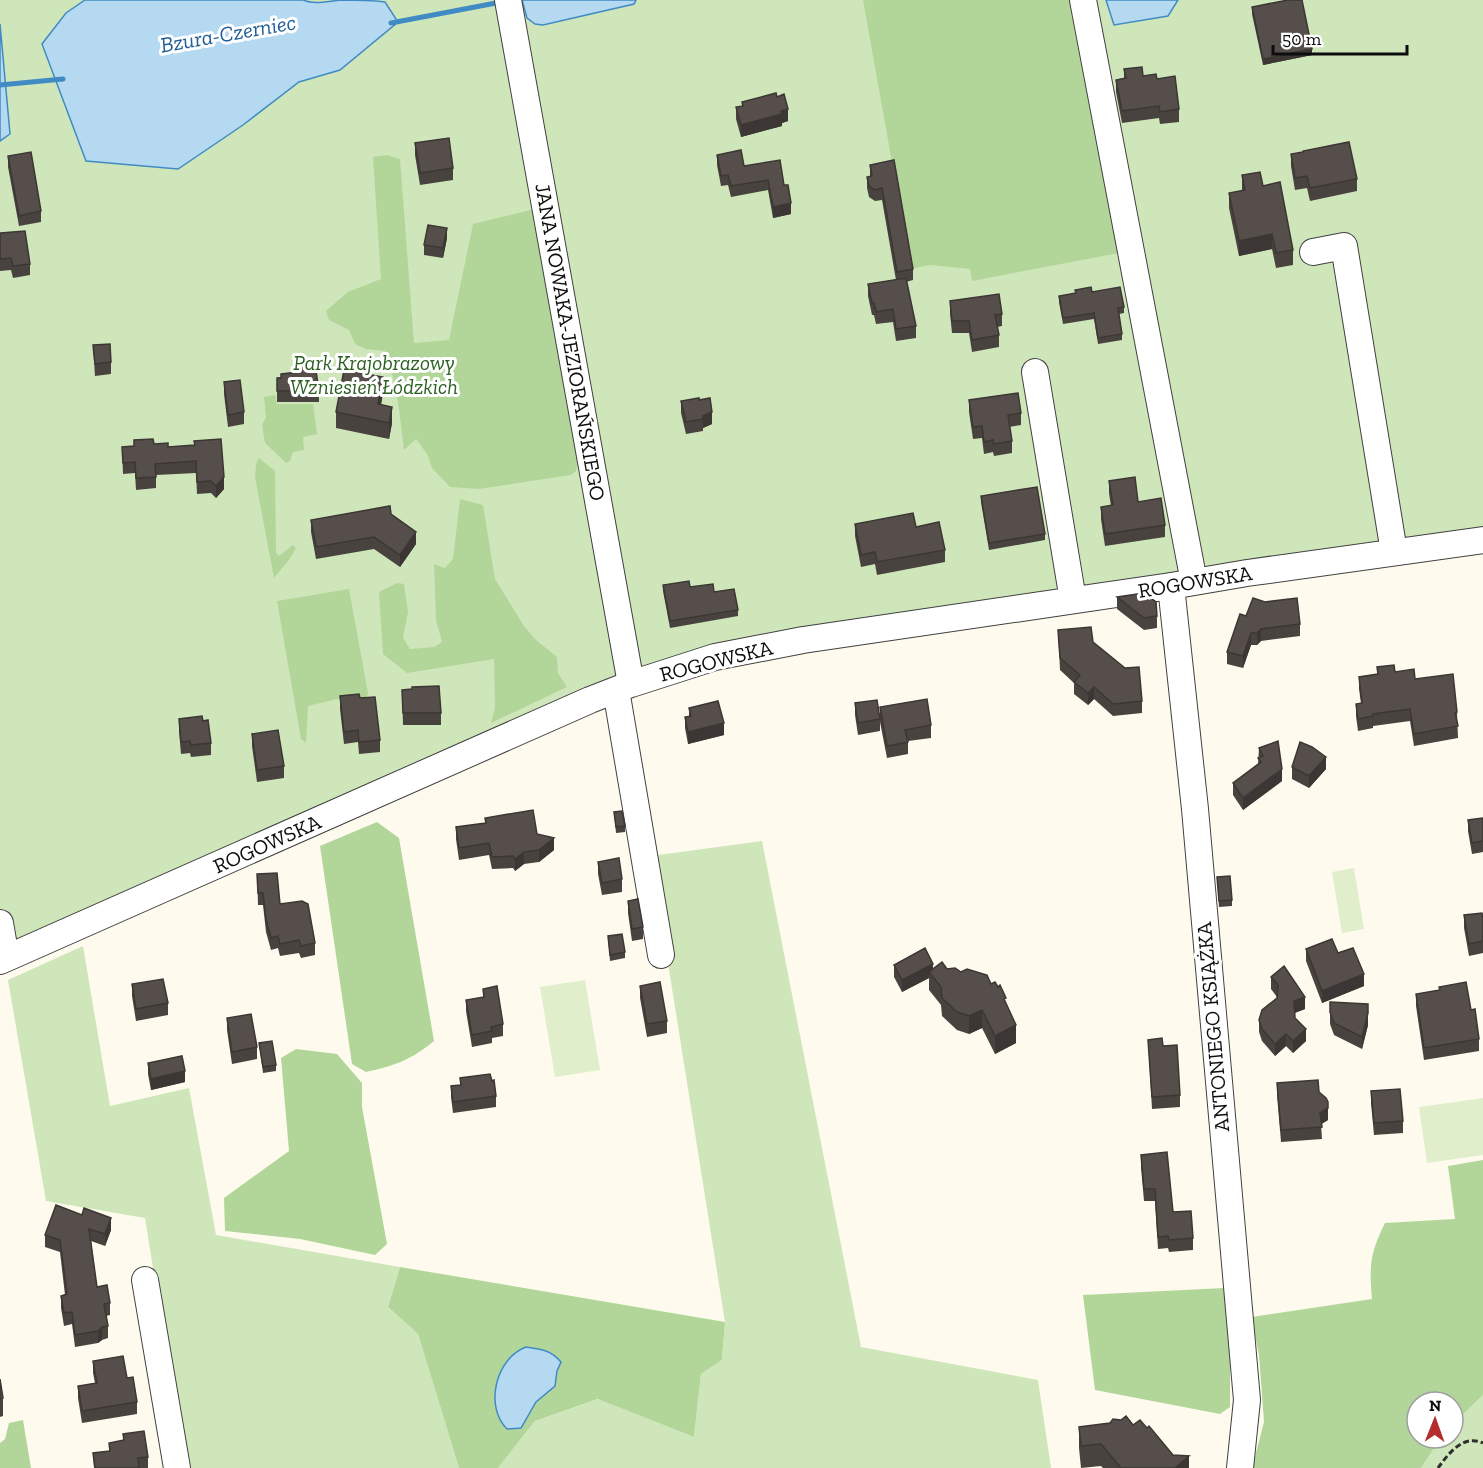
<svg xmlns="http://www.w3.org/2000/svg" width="1483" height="1468" font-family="'Zilla Slab',serif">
<rect width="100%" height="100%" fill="#fefbee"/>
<!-- green -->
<path fill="#cfe6ba" d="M0,0H1483V527L1235,563L729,643L655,662L473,740L0,951Z
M762,841L861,1347L1038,1380L1051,1468H498L535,1421L599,1399L694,1437L701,1374L722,1360L725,1322L651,856Z
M83,946L110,1106L189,1088L216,1235L400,1267L388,1307L418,1334L459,1468H185L145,1218L46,1201L8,980Z
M1483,1395V1468H1421L1441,1438H1453V1424Z"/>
<!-- forest -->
<path fill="#b2d69a" d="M863,0H1076L1124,252L972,281L970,269L930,265L911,269Z
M387,155L400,159L414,343L449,340L473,224L539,208L578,461L576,471L571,475L479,489L450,487L432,468L427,454L416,439L404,450C400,416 397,383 385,351L366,349L355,344L349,330L329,320L326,311L348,292L381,279L373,157Z
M275,395L277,404H313L317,434L303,437L304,450L293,452L290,461L286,463L265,443L262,425L266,417L264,397Z
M259,458L275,471L276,553L279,556L293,545L296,548L289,560L274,578L255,477L256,464Z
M460,499L483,505L495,579L524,626L536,640L557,657L558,673L567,687L491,723L495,707L494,659L407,673L383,654L379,592L397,583L404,584L408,612L403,638L410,649L434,647L442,642L436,620L434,564L445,568L453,559Z
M349,589L368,693L365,701L337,699L308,706L306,743L301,739L277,601Z
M377,822L399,838L434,1041C411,1060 394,1066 366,1072L352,1064L320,846Z
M296,1049L337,1054L362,1083V1107L387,1244L375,1255L300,1239L225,1231L224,1198L289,1151L281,1058Z
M1483,1160V1395L1453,1424V1402H1417V1438H1441L1421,1468H1252L1264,1422L1259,1355L1251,1317L1372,1299C1369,1266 1370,1253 1385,1223L1455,1219L1448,1166Z
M400,1267L725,1322L722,1360L701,1374L694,1437L598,1399L535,1421L498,1468H459L418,1334L388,1307Z
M1224,1288L1230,1349V1407L1220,1414L1095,1390L1083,1295Z
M23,1420L31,1468H0V1443L5,1439L9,1423Z"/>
<!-- pitch -->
<path fill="#e0eecb" d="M1354,868L1364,929L1342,933L1332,872Z
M585,980L600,1070L555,1077L540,987Z
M1483,1098V1155L1427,1163L1419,1107Z"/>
<!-- water -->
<path fill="#b6d9f2" stroke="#418bc4" stroke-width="1.5" d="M85,0H303C315,5 328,1 341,0C356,0 370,0 385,2L398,22L340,70L299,82L243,125L178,169L86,161L42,44L66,13Z
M522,0H636L634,4L543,25L535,24L527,18Z
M1106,0H1178L1168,16L1114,25Z
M0,24L10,134L0,141Z
M526,1347C541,1349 551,1350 561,1362L557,1371L555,1386L536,1402L521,1428L507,1429C484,1406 496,1358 526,1347Z"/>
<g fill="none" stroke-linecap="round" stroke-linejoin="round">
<!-- stream -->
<path stroke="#418bc4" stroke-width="5" d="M391,23L496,3
M0,85L63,79"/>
<defs>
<path id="minor" d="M508,0L631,684
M1083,0L1194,582
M1313,252L1344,246L1394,552
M1035,372L1073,600
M1171,586L1195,809L1247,1400L1240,1468
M616,690L661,955
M0,923L6,958
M0,961L590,700L631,684L715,657L803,640L1171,586L1247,573L1483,540
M145,1280L177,1468"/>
</defs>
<!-- minor casing -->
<use href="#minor" stroke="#404040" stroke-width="28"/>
<!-- path -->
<path stroke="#2f2f2f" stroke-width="3" stroke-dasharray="6 3" stroke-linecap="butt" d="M1438,1468C1449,1453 1463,1434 1483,1443"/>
<!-- minor -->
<use href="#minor" stroke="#fff" stroke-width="26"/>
</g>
<!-- wall -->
<path fill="#494340" d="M1252,7L1312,55L1263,65L1252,14Z
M1124,69L1143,76L1157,79L1179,109V122L1160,124L1159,118L1122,123L1116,92V80L1124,78Z
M777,97L788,121L782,123V126L741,137L736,119V107L742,106V102Z
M415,143L453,168V180L420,185L415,155Z
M1291,154L1357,179V191L1310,201L1307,188L1295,190L1291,166Z
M717,155L744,166L784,185L791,214L773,218L768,190L731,197L728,185L721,186L717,165Z
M8,156L41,211V222L19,226L8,167Z
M894,160L913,269V280L906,282L916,326V338L896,341L893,322L876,324L874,315H872L868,296V284L896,280L882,200L875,201L869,197L867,188V177L870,176V165Z
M1242,175L1263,186L1293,250V265L1276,268L1272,249L1239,256L1229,208V193L1242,191Z
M0,233L30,264V275L13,278L11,270L0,271Z
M447,238L443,258L424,255V245Z
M1092,292L1124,307V313L1119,314L1122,334V340L1098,344L1094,319L1063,324L1059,302V296Z
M950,301L1002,314V326L997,327L999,335V347L972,352L969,333H952L950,313Z
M93,345L111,362V374L95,376Z
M299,365L319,391V402H277V378L299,372Z
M224,382L244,412V424L228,427L224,394Z
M383,393L381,405L392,423L389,439L336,428V412Z
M699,400L712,424L703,428V431L686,434L681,413V401Z
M969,400L1021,413V425L1009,427L1012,441V453L994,456L993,452L984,454L982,438L973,439L969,412Z
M154,444L168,447L194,445L224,489L216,498L211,493L197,494L196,473L156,475V488L136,490L135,473L123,474L122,447Z
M1109,481L1138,502L1165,525V537L1105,546L1101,519V507L1111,506L1109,493Z
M981,496L1045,534V540L989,550L981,502Z
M391,514L416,544L400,567L374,549L316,559L311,532V520Z
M855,524L916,527L945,550V562L877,575L875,564L861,567L855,536Z
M663,585L690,587L714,592L738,610V616L670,628L663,591Z
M1117,597L1157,616V628L1144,630L1117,609Z
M1246,616L1300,624V636L1261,641L1257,645H1251L1243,668L1227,664V652Z
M1058,630L1093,642L1142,701V713L1113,716L1094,699L1088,705L1074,694V683L1060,670Z
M1377,667L1415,679L1457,712L1458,738L1414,746L1410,721L1373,726V728L1358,731L1356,716V704L1361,703L1359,689V677L1377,674Z
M402,690L441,713V725H403Z
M340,696L360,698L380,740V752L359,754L358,742L344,744L340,709Z
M855,703L880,716V707L931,725V738L908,741V754L887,758L880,722V731L858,735L855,715Z
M689,708L724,735L688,744L685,728V717L689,716Z
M179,719L203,721L211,743V755L191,757L190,753L181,754L179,731Z
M252,734L284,766V778L257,782L252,746Z
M1259,748L1282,781L1243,810L1233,795V783L1258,764Z
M1292,767L1326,769L1309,788L1292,779Z
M614,812L625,826V832L616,833Z
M485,818L537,834L554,850L539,862L524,864L515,871L513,868L492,869L489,855L459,860L456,839V827L485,823Z
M1483,818V852L1472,854L1468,831V820Z
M598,862L622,879V892L602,895L598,874Z
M257,874L280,904L315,943V955L301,958L299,953L280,956L278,948L271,950L266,932L263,905H258Z
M1217,877L1232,900V906L1219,907Z
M628,901L643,927V939L632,941L628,913Z
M1464,915L1483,919V953L1469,956L1464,928Z
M608,936L625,952V958L610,961Z
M1306,949L1338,953L1364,986L1322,1003L1306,961Z
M894,965L947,969L961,972L991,984L1006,1005L1016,1043L995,1054L982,1028L969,1034L957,1030L942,1016L941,1005L929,990V978L902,992L894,977Z
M1271,977L1305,1009L1295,1013V1018L1306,1041L1293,1053L1286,1046L1275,1056L1262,1041L1259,1032V1020L1277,998V997L1271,989Z
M132,984L168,1003V1015L136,1021L132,996Z
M640,986L667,1021V1033L647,1037L640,998Z
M1439,987L1471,1010L1479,1039V1051L1424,1060L1416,1006V994L1439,990Z
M483,989L503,1024V1036L492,1038V1043L472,1047L466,1011V1000L483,997Z
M1330,1012L1368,1025L1362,1049L1334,1035L1330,1024Z
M227,1018L257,1047V1059L232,1064L227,1030Z
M1148,1040L1163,1046L1180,1095V1107L1152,1109Z
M259,1043L276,1065V1071L263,1073Z
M148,1063L185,1082L151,1090L148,1074Z
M460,1078L496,1096V1107L453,1113L451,1097V1086L460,1085Z
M1277,1083L1319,1092L1328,1120L1321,1124L1322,1139L1281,1142L1277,1095Z
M1371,1091L1403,1121V1133L1374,1135L1371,1103Z
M1141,1155L1173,1212L1193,1238V1250L1169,1252L1168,1248L1158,1249L1155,1201H1144L1141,1167Z
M56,1205L111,1230L105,1246L91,1241L97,1287L110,1303V1315L106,1316L108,1326V1338L102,1340L98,1343L75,1347L72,1324L64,1326L61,1308V1296L65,1295L60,1252L45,1247V1235Z
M93,1361L127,1378L137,1402V1414L82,1423L78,1398V1386L95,1383L93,1373Z
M0,1379L3,1398V1416L0,1417Z
M1121,1420L1133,1425L1147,1428L1173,1455L1189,1468H1103L1101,1466L1081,1468L1079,1448V1427L1110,1423Z
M123,1434L148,1457V1468H94L93,1453L109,1451V1443L123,1441Z"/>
<!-- shaded-wall -->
<path fill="#3c3734" d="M1312,49V55L1263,65V59Z
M788,109V121L782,123V126L741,137V125Z
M791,203V214L773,218V207Z
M447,228V238L443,258V248Z
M1272,234V249L1239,256V241Z
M383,377V393L378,420V404Z
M392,407V423L389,439V423Z
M712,412V424L703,428V416Z
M224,477V489L216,498V486Z
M416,532V544L400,567V555Z
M1261,629V641L1257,645V633Z
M1251,633V645L1243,668V656Z
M1094,687V699L1088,705V693Z
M724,723V735L688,744V732Z
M1326,757V769L1309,788V776Z
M1282,769V781L1243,810V798Z
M554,838V850L539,862V850Z
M524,852V864L515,871V859Z
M933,964V976L929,972V978L902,992V980Z
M1364,974V986L1322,1003V991Z
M1305,997V1009L1294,1013V1001Z
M982,1010V1028L969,1034V1016Z
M1368,1013V1025L1362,1049V1037Z
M1016,1025V1043L995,1054V1036Z
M1306,1029V1041L1293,1053V1041Z
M1286,1034V1046L1275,1056V1044Z
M185,1071V1082L151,1090V1079Z
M1328,1108V1120L1320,1125V1113Z
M111,1218V1230L105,1246V1234Z
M102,1327V1340L98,1343V1331Z
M1189,1456V1468H1175Z"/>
<!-- building -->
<path fill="#554e4a" stroke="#3c3734" stroke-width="1.5" d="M1288,0H1302L1312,49L1263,59L1252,7Z
M1142,67L1143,76L1156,74L1157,79L1175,76L1179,109L1160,112L1159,106L1122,111L1116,80L1126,78L1124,69Z
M776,93L777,97L784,94L788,109L781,111L782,114L741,125L736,107L743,106L742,102Z
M449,138L453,168L420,173L415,143Z
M1349,142L1357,179L1310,188L1307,176L1295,178L1291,154L1303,152V151Z
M741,150L744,166L780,160L784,185H788L791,203L773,207L768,180L731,186L728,175L721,176L717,155Z
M31,152L41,211L19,216L8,156Z
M894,160L913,269L897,272L882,188L875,190L869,186L867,177L872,176L870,165Z
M1260,172L1263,186L1280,182L1293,250L1276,253L1272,234L1239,241L1229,193L1245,190L1242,175Z
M428,225L447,228L443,248L424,245Z
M25,231L30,264L13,266L11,258L0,259V233Z
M906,278L916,326L896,329L893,309L876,312L874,303H872L868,284Z
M1091,287L1092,292L1120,287L1124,307L1118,308L1122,334L1098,338L1094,313L1063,318L1059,296L1076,293L1075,290Z
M999,294L1002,314L995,315L999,335L972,340L969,321H952L950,301Z
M110,344L111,362L95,364L93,345Z
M315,364L319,391H277V378H281V374L299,372V365Z
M344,370L383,377L378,404L392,407L389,423L336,412Z
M240,380L244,412L228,415L224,382Z
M1018,393L1021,413L1008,415L1012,441L994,444L993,440L984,442L982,426L973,427L969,400Z
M699,398V400L710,398L712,412L703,416V419L686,422L681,401Z
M153,439L154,444L168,443V447L195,445L194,441L221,439L224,477L216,486L211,481L197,482L196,461L155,464L156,477L136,478L135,462L123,463L122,447L134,446V440Z
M1135,477L1138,502L1161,498L1165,525L1105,534L1101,507L1113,505L1109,481Z
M1037,487L1045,534L989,543L981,496Z
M390,506L391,514L416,532L400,555L374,537L316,547L311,520Z
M913,513L916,527L939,522L945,550L877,562L875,552L861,555L855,524Z
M689,581L690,587L713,584L714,592L734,589L738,610L670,621L663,585Z
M1144,593L1156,602L1157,616L1144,618L1117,597Z
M1253,598L1265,602L1297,598L1300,624L1261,629L1257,633H1251L1243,656L1227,652L1240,614L1246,616Z
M1091,627L1093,642L1125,668L1139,667L1142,701L1113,704L1094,687L1088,693L1074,682L1080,675L1060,658L1058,630Z
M1394,665L1395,672L1414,669L1415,679L1453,674L1457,712L1455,713L1458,726L1414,734L1410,709L1373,714V716L1358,719L1356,704L1362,703L1359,677L1378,674L1377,667Z
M439,686L441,713H403L402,690L412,689V687Z
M359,694L360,698L375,697L380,740L359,742L358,730L344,732L340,696Z
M927,699L931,725L905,730L908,742L887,746L880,707Z
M877,700L880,719L858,723L855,703Z
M718,701L724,723L688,732L685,717L691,716L689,708Z
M202,716L203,721L208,720L211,743L191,745L190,741L181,742L179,719Z
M278,730L284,766L257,770L252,734Z
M1278,741L1282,769L1243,798L1233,783L1261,762L1258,758L1263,756L1259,748Z
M1300,742L1312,747L1326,757L1309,776L1292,767Z
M533,810L537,834L554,838L539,850L524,852L515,859L513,856L492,857L489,843L459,848L456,827L486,823L485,818Z
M622,811L625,826L616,827L614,812Z
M1483,818V841L1472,843L1468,820Z
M619,858L622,879L602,883L598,862Z
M277,873L280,904L302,901L308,904L315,943L301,946L299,940L280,944L278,936L271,938L266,919L263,893H258L257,874Z
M1230,876L1232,900L1219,901L1217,877Z
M638,899L643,927L632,929L628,901Z
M1482,913L1483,919V941L1469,944L1464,915Z
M622,934L625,952L610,955L608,936Z
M1332,939L1338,953L1353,948L1364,974L1322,991L1306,949Z
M925,948L933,964L902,980L894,965Z
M942,962L947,969L955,968L961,972L967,969L987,975L991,984L995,982L998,987L1000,985L1006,998L1004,999L1016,1025L995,1036L982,1010L969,1016L957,1012L942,998L941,987L929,972Z
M1284,966L1305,997L1294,1001L1295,1018L1306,1029L1293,1041L1286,1034L1275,1044L1262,1029L1259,1020L1262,1010L1277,998L1278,985L1271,977Z
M163,979L168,1003L136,1009L132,984Z
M660,982L667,1021L647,1024L640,986Z
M1466,982L1471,1010L1475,1009L1479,1039L1424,1048L1416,994L1440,990L1439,987Z
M497,986L503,1024L491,1027L492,1031L472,1035L466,1000L484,997L483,989Z
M1330,1002L1368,1004V1013L1362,1037L1334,1023L1330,1012Z
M251,1014L257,1047L232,1052L227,1018Z
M1162,1038L1163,1046L1177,1045L1180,1095L1152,1097L1148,1040Z
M272,1041L276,1065L263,1067L259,1043Z
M182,1056L185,1071L151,1079L148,1063Z
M490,1074L492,1081L494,1080L496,1096L453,1102L451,1086L461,1085L460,1078Z
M1318,1080L1319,1092L1326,1098L1328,1102V1108L1320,1113L1322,1127L1281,1130L1277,1083Z
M1400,1089L1403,1121L1374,1123L1371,1091Z
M1167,1152L1173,1212L1191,1211L1193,1238L1169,1240L1168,1236L1158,1237L1155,1189H1144L1141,1155Z
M56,1205L82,1215L84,1208L111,1218L105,1234L89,1229L97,1287L107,1285L110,1303L104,1304L108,1326L102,1327L98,1331L75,1335L72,1312L64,1313L61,1296L67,1294L60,1240L45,1235Z
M123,1356L127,1378L133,1377L137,1402L82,1411L78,1386L97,1383L93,1361Z
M0,1379L3,1398L0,1399Z
M1126,1416L1133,1425L1140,1420L1147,1428L1149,1426L1173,1455L1189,1456L1175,1468H1121L1101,1444L1081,1446L1079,1427L1110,1423L1113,1419L1121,1420Z
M144,1431L148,1457L138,1458L139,1468H95L93,1453L110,1451L109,1443L124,1440L123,1434Z"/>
<g text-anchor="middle" stroke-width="6" stroke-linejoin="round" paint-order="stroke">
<!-- street labels -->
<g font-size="21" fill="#0d0d0d" stroke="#fff">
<text transform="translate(570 342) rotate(80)" y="7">JANA NOWAKA-JEZIORAŃSKIEGO</text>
<text transform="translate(1195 582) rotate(-9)" y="7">ROGOWSKA</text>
<text transform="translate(716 661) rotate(-14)" y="7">ROGOWSKA</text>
<text transform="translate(267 844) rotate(-24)" y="7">ROGOWSKA</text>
<text transform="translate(1213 1027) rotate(-95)" y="7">ANTONIEGO KSIĄŻKA</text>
</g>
<!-- park labels -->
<g font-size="21" font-style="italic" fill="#2c6022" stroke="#fff">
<text x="374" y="370">Park Krajobrazowy<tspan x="374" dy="24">Wzniesień Łódzkich</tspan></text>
</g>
<!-- water labels -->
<g font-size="22" font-style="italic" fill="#1e5d96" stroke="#fff">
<text transform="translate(228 33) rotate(-10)" y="8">Bzura-Czerniec</text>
</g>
</g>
<!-- north arrow -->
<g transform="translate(1435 1420) rotate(1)"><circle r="28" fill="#ffffff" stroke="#9e9e9e" stroke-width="1.5"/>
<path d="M0-4.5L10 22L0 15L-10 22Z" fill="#b42e2f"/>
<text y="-9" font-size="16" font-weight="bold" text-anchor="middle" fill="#0d0d0d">N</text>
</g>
<!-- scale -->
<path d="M1273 45v9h134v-9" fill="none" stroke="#0d0d0d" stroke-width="3"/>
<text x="1282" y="45" font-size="18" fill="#0d0d0d" stroke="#ffffff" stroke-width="4.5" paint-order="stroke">50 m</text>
</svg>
